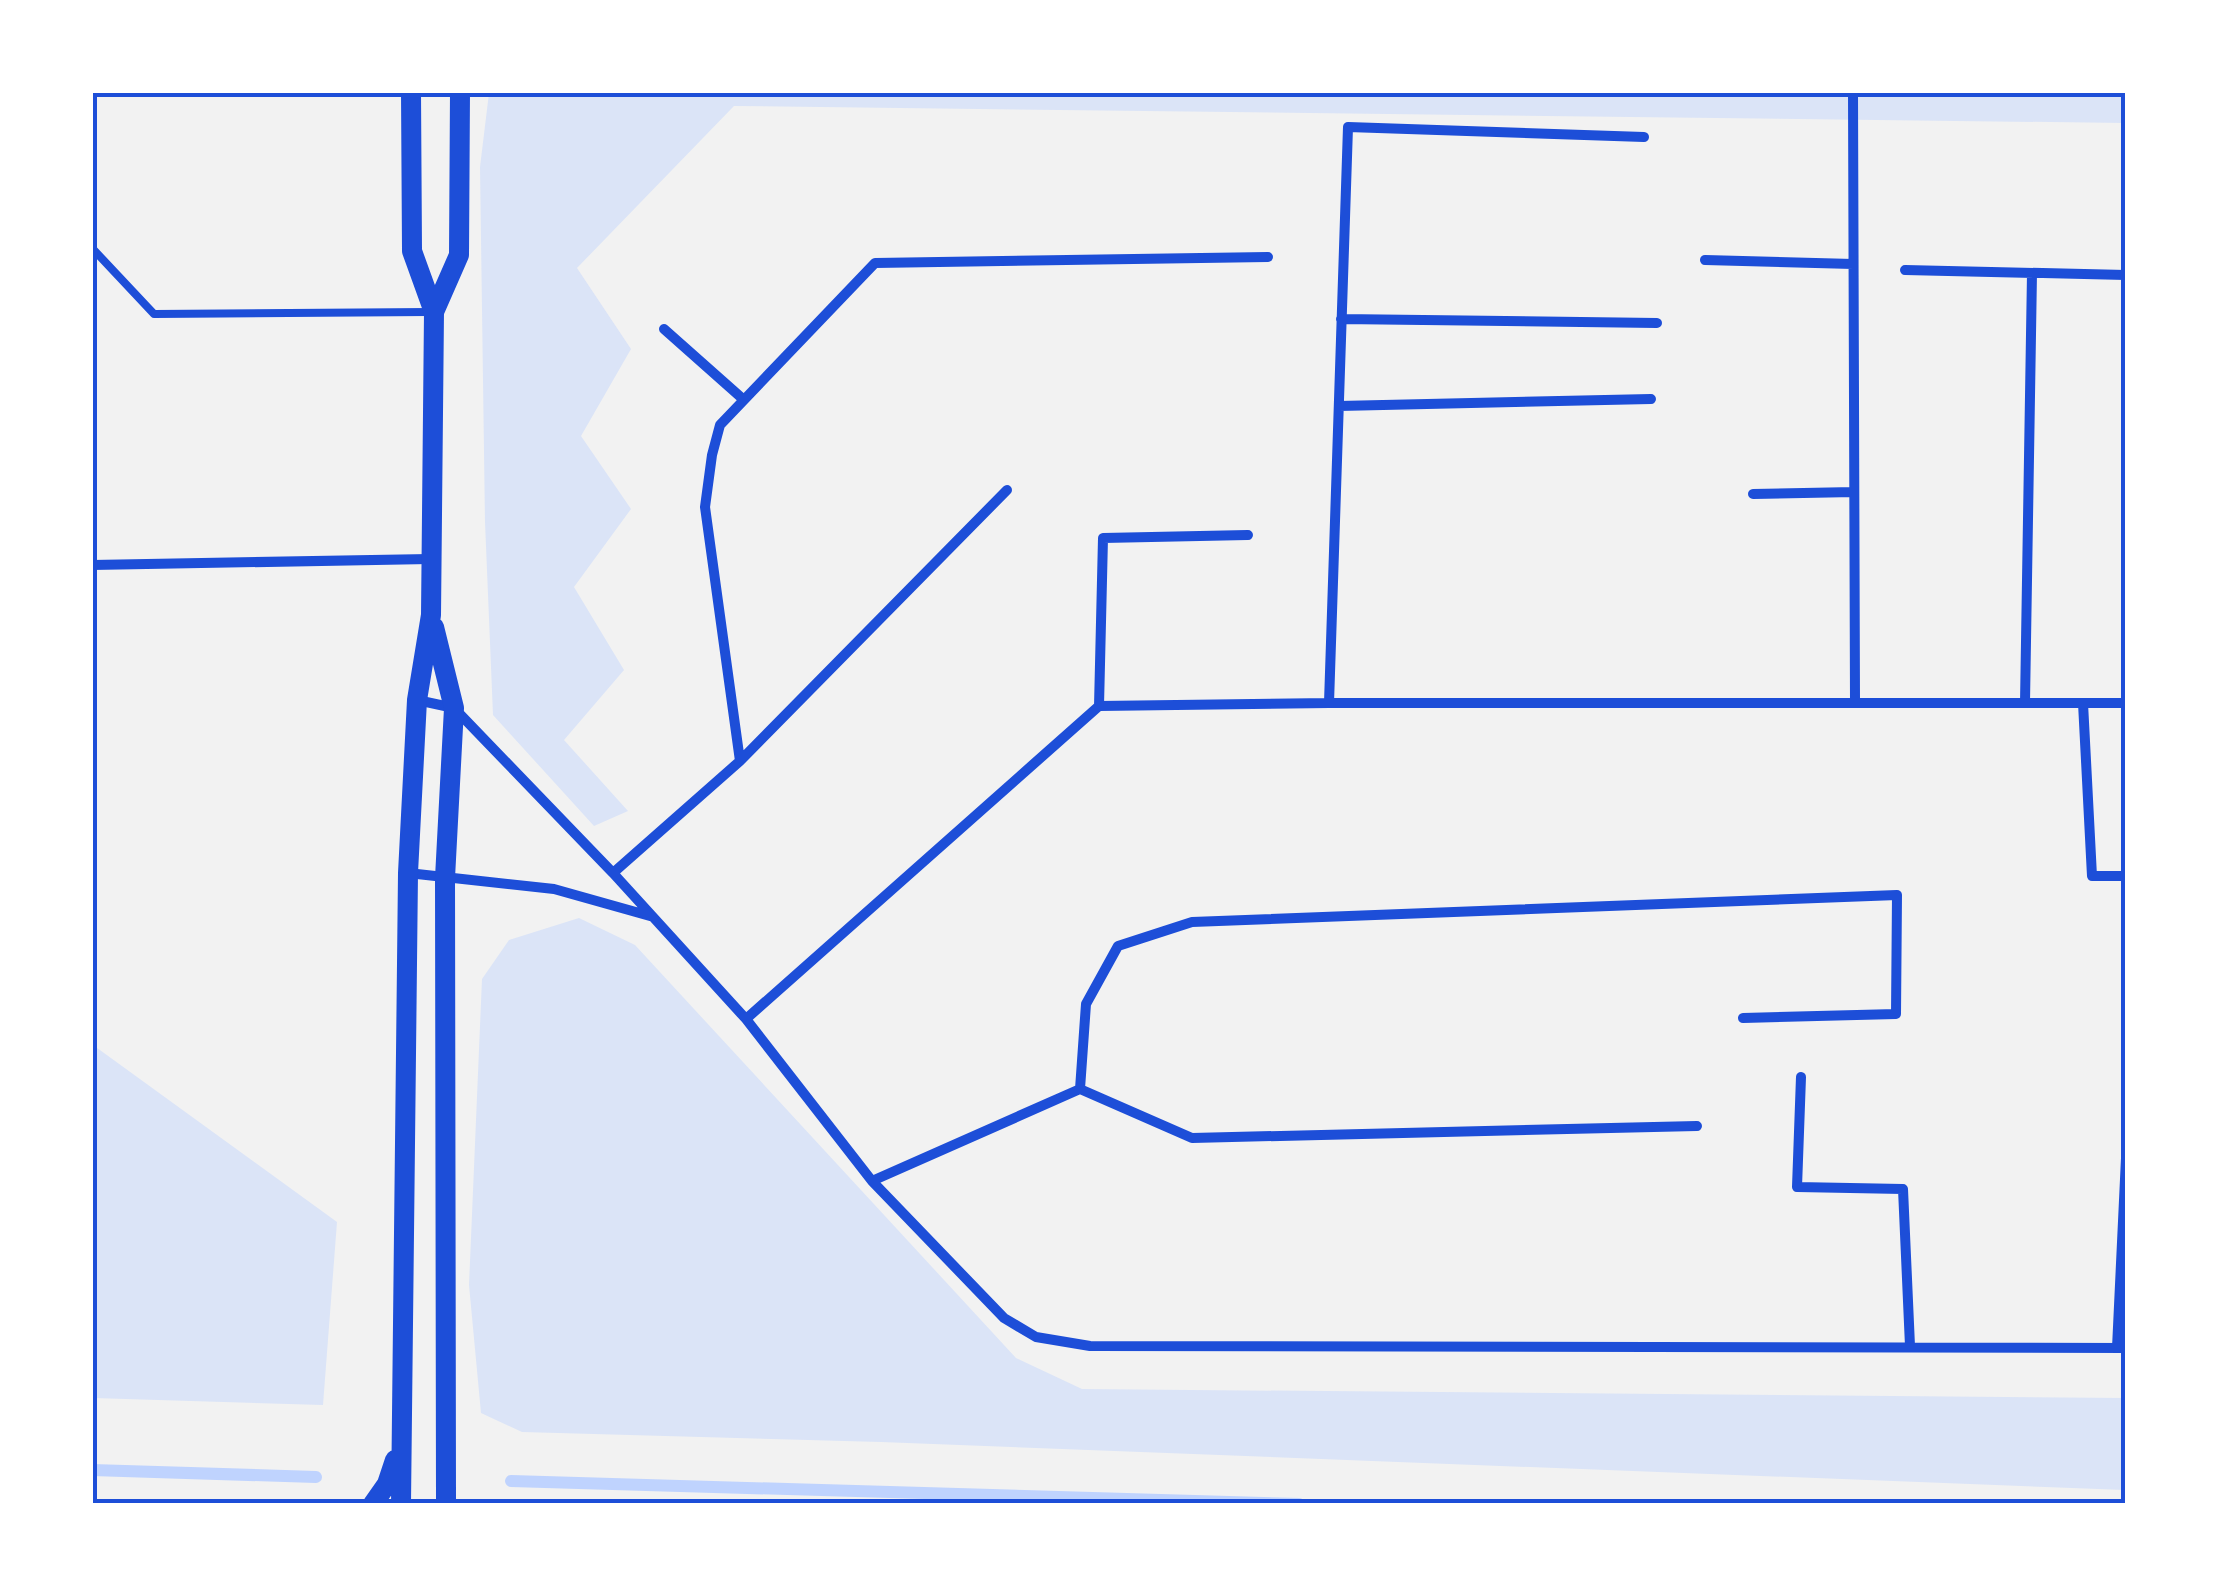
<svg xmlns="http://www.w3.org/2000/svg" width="2218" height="1596" font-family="'Titillium Web',sans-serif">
<rect width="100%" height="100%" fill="#f2f2f2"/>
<!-- green -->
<path fill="#dbe4f7" d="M489,93H2125V123L734,106L577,268L631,349L581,436L631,509L574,587L624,670L564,740L628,811L594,826L493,715L485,522L480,167Z
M579,918L635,945L1016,1358L1082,1389L2125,1398V1490L881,1442L522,1432L481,1413L469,1285L482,979L509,940Z
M93,1045L337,1222L323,1405L93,1398Z"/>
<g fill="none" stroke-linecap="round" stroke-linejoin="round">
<!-- stream -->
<path stroke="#bfd3fe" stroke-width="12" d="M92,1470L316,1477
M511,1481L1299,1504"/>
<!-- service -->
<path stroke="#1d4ed8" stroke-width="8" d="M92,248L154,314L429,312"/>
<!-- minor -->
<path stroke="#1d4ed8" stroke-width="10" d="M1853,93L1855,703
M1705,260L1853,264
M1905,270L2126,275
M1341,319L1657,323
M664,329L744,400
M1339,406L1651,399
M1753,494L1854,492
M92,565L430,559
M417,700L454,708L613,873L746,1019L872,1181L1004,1318L1036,1337L1090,1346L2126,1348
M1329,703L1348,127L1644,137
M2025,703L2032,273
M2083,703L2092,876H2126
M1099,706L1103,538L1248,535
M740,761L705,507L712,455L720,425L875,263L1268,257
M408,873L554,889L650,916
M613,873L740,761L1007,490
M746,1019L1099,706L1329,703H2126
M1801,1077L1797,1187L1903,1189L1910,1346
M1080,1089L1086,1004L1118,946L1192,922L1897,895L1896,1014L1743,1018
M872,1181L1080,1089L1192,1138L1697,1126
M2117,1348L2126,1158"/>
<!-- secondary -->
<path stroke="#1d4ed8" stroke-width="20" d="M434,312L459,255L460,92
M434,627L454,708L445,878L446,1504
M373,1504L387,1484L395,1460
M401,1504L408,873L417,700L431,615L434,312L412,251L411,92"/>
</g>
<!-- border -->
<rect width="2218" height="1596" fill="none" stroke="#ffffff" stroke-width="190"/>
<rect x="95" y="95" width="2028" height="1406" fill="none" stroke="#1d4ed8" stroke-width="4"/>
</svg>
